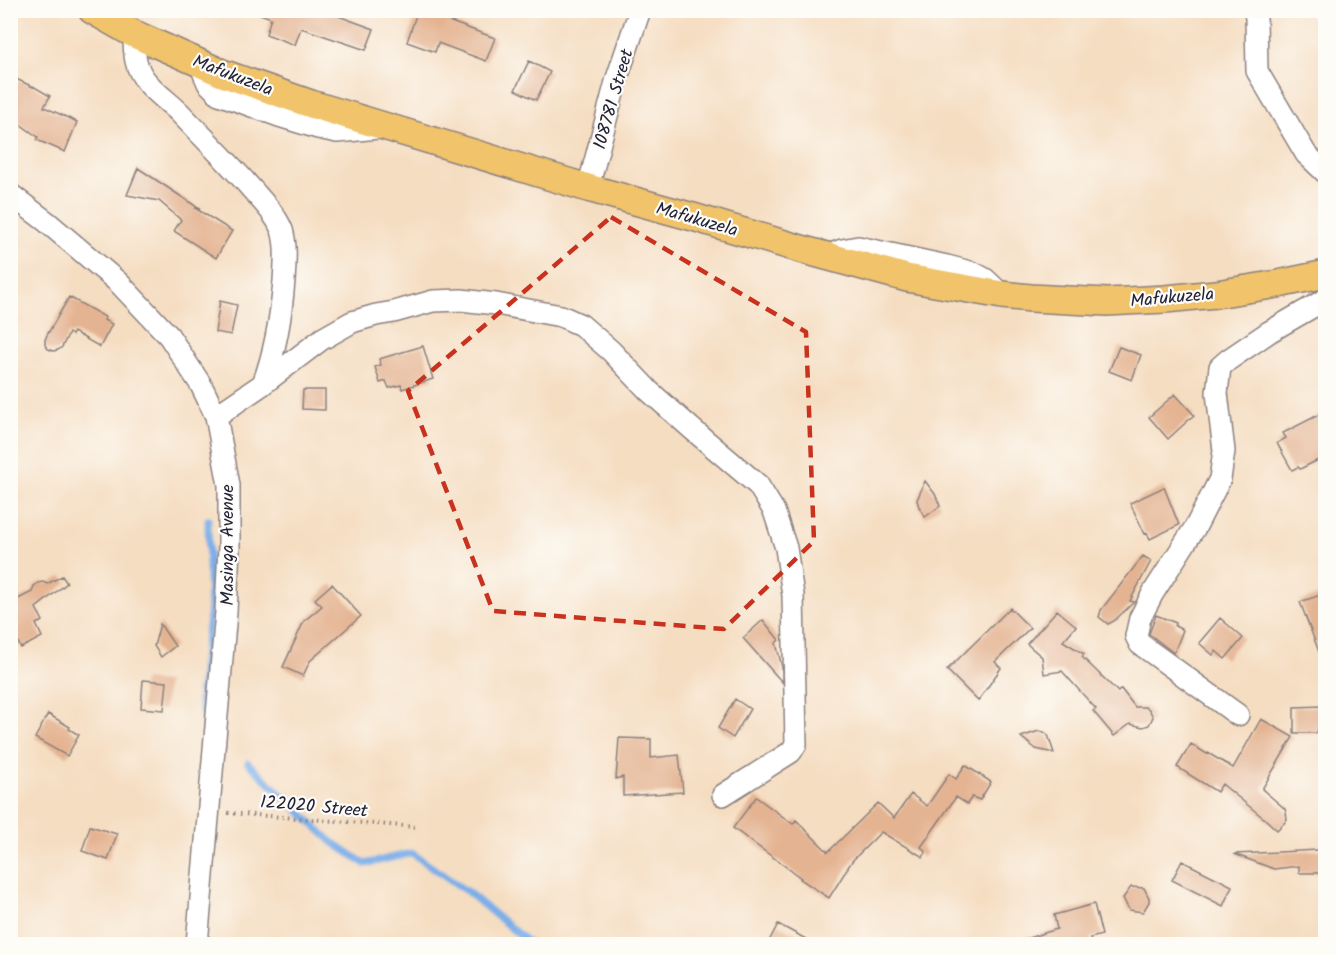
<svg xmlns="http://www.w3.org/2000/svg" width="1336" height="955" font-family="Kalam,sans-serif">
<rect width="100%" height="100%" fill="#fdfcf7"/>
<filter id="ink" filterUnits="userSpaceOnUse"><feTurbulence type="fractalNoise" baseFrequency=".0167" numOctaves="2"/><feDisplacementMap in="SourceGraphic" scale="12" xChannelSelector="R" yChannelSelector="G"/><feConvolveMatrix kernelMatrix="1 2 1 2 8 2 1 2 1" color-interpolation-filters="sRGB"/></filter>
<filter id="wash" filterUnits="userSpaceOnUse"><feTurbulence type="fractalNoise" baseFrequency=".008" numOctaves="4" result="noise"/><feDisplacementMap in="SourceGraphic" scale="24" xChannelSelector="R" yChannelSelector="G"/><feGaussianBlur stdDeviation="1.35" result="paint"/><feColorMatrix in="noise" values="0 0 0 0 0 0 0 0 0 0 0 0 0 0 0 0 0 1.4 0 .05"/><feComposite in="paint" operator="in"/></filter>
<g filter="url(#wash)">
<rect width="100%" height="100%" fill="#f5ddc1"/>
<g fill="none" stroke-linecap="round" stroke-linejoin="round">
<!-- stream -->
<path stroke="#7bafe8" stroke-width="7" d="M207,736L200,699L210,609L208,520
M248,763L331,841L365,864L412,853L469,893L530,944"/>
</g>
<g id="blocks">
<!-- building -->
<path fill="#e4b391" d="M260,10H335L333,14L374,29L366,50L301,28L295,45L266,34L271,18L260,14Z
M417,12L431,17L432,15L495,38L486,61L438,43L435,52L407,42Z
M529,61L550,72L536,100L515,90Z
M10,76L33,87V86L50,96L44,107L77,122L65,152L37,140L38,137L10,117Z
M138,168L200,209L195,208L232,231L216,258L174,231L181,220L159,201L127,195Z
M69,297L105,317L104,320L112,324L100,347L74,332L72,335L69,333L62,347L58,350L53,351L48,349L45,345V340L47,335Z
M220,301L237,305L231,335L215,332Z
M423,346L433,379L402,389L401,385L389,388L386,381L380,383L375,367L381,365L379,359Z
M1119,347L1141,355L1132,380L1109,371Z
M303,390H325V410L302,409Z
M1175,394L1194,415L1168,439L1149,417Z
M1326,411V456L1300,469L1298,467L1292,470L1277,443L1286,438L1283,433Z
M925,481L935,494L940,506L925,517L919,507L917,500Z
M1164,487L1179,525L1150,539L1147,533L1145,534L1130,503Z
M1143,556L1151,561L1130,601L1134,602L1114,621L1108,624L1099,617L1101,610Z
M62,576L67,583L36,608L43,621L36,624L42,637L21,648L10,627V603L32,592L34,586L38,583L43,582L47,584Z
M332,584L361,616L310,661L303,676L283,667L304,621L322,606L315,599Z
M1326,593V665H1324L1300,602Z
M1010,608L1030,628L995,662L1001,668L978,701L947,670Z
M1057,610L1076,626L1063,641L1084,654L1082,657L1118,692L1121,689L1135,707H1145L1149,709L1153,717L1149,725L1143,727L1130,724L1114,736L1093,711L1096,709L1062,671L1044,674L1042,657L1027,644Z
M1156,615L1176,623L1175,626L1183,630L1174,653L1149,634Z
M1220,618L1243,638L1225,659L1216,651L1213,655L1199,643Z
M763,620L779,640L776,643L782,667V682L743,638Z
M160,624L175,646L161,657L154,646Z
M143,680L167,682L164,710L141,708Z
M735,699L750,709L733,738L718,728Z
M1322,706L1317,733H1294V707Z
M48,714L70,727L69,729L79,735L67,756L35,738Z
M1261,719L1293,737L1262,789L1285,809L1286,812L1287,819L1285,822L1277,830L1266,820L1222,784L1217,792L1177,767L1191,744L1207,754L1208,753L1233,768Z
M1039,731L1044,732L1048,735L1054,753L1036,749L1021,737Z
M619,738L651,739V758L679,755L683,792L623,796V777L616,779Z
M965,765L991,782L980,800L972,797L967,804L956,797L921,847L926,852L923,857L881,832L852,861L829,898L800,879L801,878L733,828L756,797L793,824L796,820L828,852L878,803L894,818L911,794L927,806L949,774L956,779Z
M90,826L117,834L108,860L82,851Z
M1319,850H1326V873H1299V866L1274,869L1234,854Z
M1182,861L1232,886L1223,906L1172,880Z
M1131,887L1144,888L1149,898V902L1143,912L1129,910L1123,898Z
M1094,904L1102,935L1090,938L1092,945H1023L1022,940L1057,929L1054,915Z
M778,924L817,945H767Z"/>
</g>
</g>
<g filter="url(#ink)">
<use href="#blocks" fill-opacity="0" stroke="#8c807e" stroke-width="1.5"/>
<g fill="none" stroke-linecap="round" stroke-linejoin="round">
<defs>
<path id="minor" d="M1254,10L1256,17L1257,71L1306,154L1326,173
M134,34C134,43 134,52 136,61C141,84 164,97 180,113C203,137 227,161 249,186C261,200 275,213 282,230C287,246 285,264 284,281C281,317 276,349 263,384
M199,62L208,83L219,94L279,116L318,128L337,132L378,128
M588,188L617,78L640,10
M10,194L47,222L119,283L169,336L201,385L216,416L229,485V547L226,612L197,944
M826,256L842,250L858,247L947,266L974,273L985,279L1002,295
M216,416L263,384L322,339L352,322L376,315L394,312L433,301L461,300L496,304L561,316L581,325L611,351L649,391L692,429L758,485L774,511L786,548L793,595L796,744L791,752L723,795
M1238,715L1140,644L1136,636L1140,618L1153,593L1196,526L1220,479L1224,451L1217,393L1220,367L1228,360L1269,332L1326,299"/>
<path id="major" d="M92,10L134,34L222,73L311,104L588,188L693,217L808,251L907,278L1002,295L1031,298L1107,302L1165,299L1216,294L1278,284L1326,274"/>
</defs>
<!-- minor casing -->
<use href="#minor" stroke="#8c807e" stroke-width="24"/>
<!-- major casing -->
<use href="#major" stroke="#8c807e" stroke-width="30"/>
<!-- path -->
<path stroke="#8c807e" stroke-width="4" stroke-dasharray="1.5 4.5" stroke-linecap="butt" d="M228,813L417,827
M32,944L33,939"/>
<!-- minor -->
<use href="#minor" stroke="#fff" stroke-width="21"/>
<!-- major -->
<use href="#major" stroke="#f1c36a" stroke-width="27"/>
</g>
</g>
<!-- marked area -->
<path fill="none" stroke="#c8321e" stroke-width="4.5" stroke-dasharray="12 8" stroke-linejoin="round" d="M611,217L806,332L814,541L724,629L493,611L408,391Z"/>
<g text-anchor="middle" stroke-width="4.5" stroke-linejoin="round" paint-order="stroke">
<!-- street labels -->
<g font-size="18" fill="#22223b" stroke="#fdfcf7">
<text transform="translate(233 75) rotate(21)" y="6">Mafukuzela</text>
<text transform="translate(613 99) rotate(-74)" y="6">108781 Street</text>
<text transform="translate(697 219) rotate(16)" y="6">Mafukuzela</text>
<text transform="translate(1172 297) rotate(-5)" y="6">Mafukuzela</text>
<text transform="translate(227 545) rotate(-90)" y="6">Masinga Avenue</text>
<text transform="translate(314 806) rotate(5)" y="6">122020 Street</text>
</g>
</g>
<!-- margin -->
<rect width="1336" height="955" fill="none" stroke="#fdfcf7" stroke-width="36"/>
</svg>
